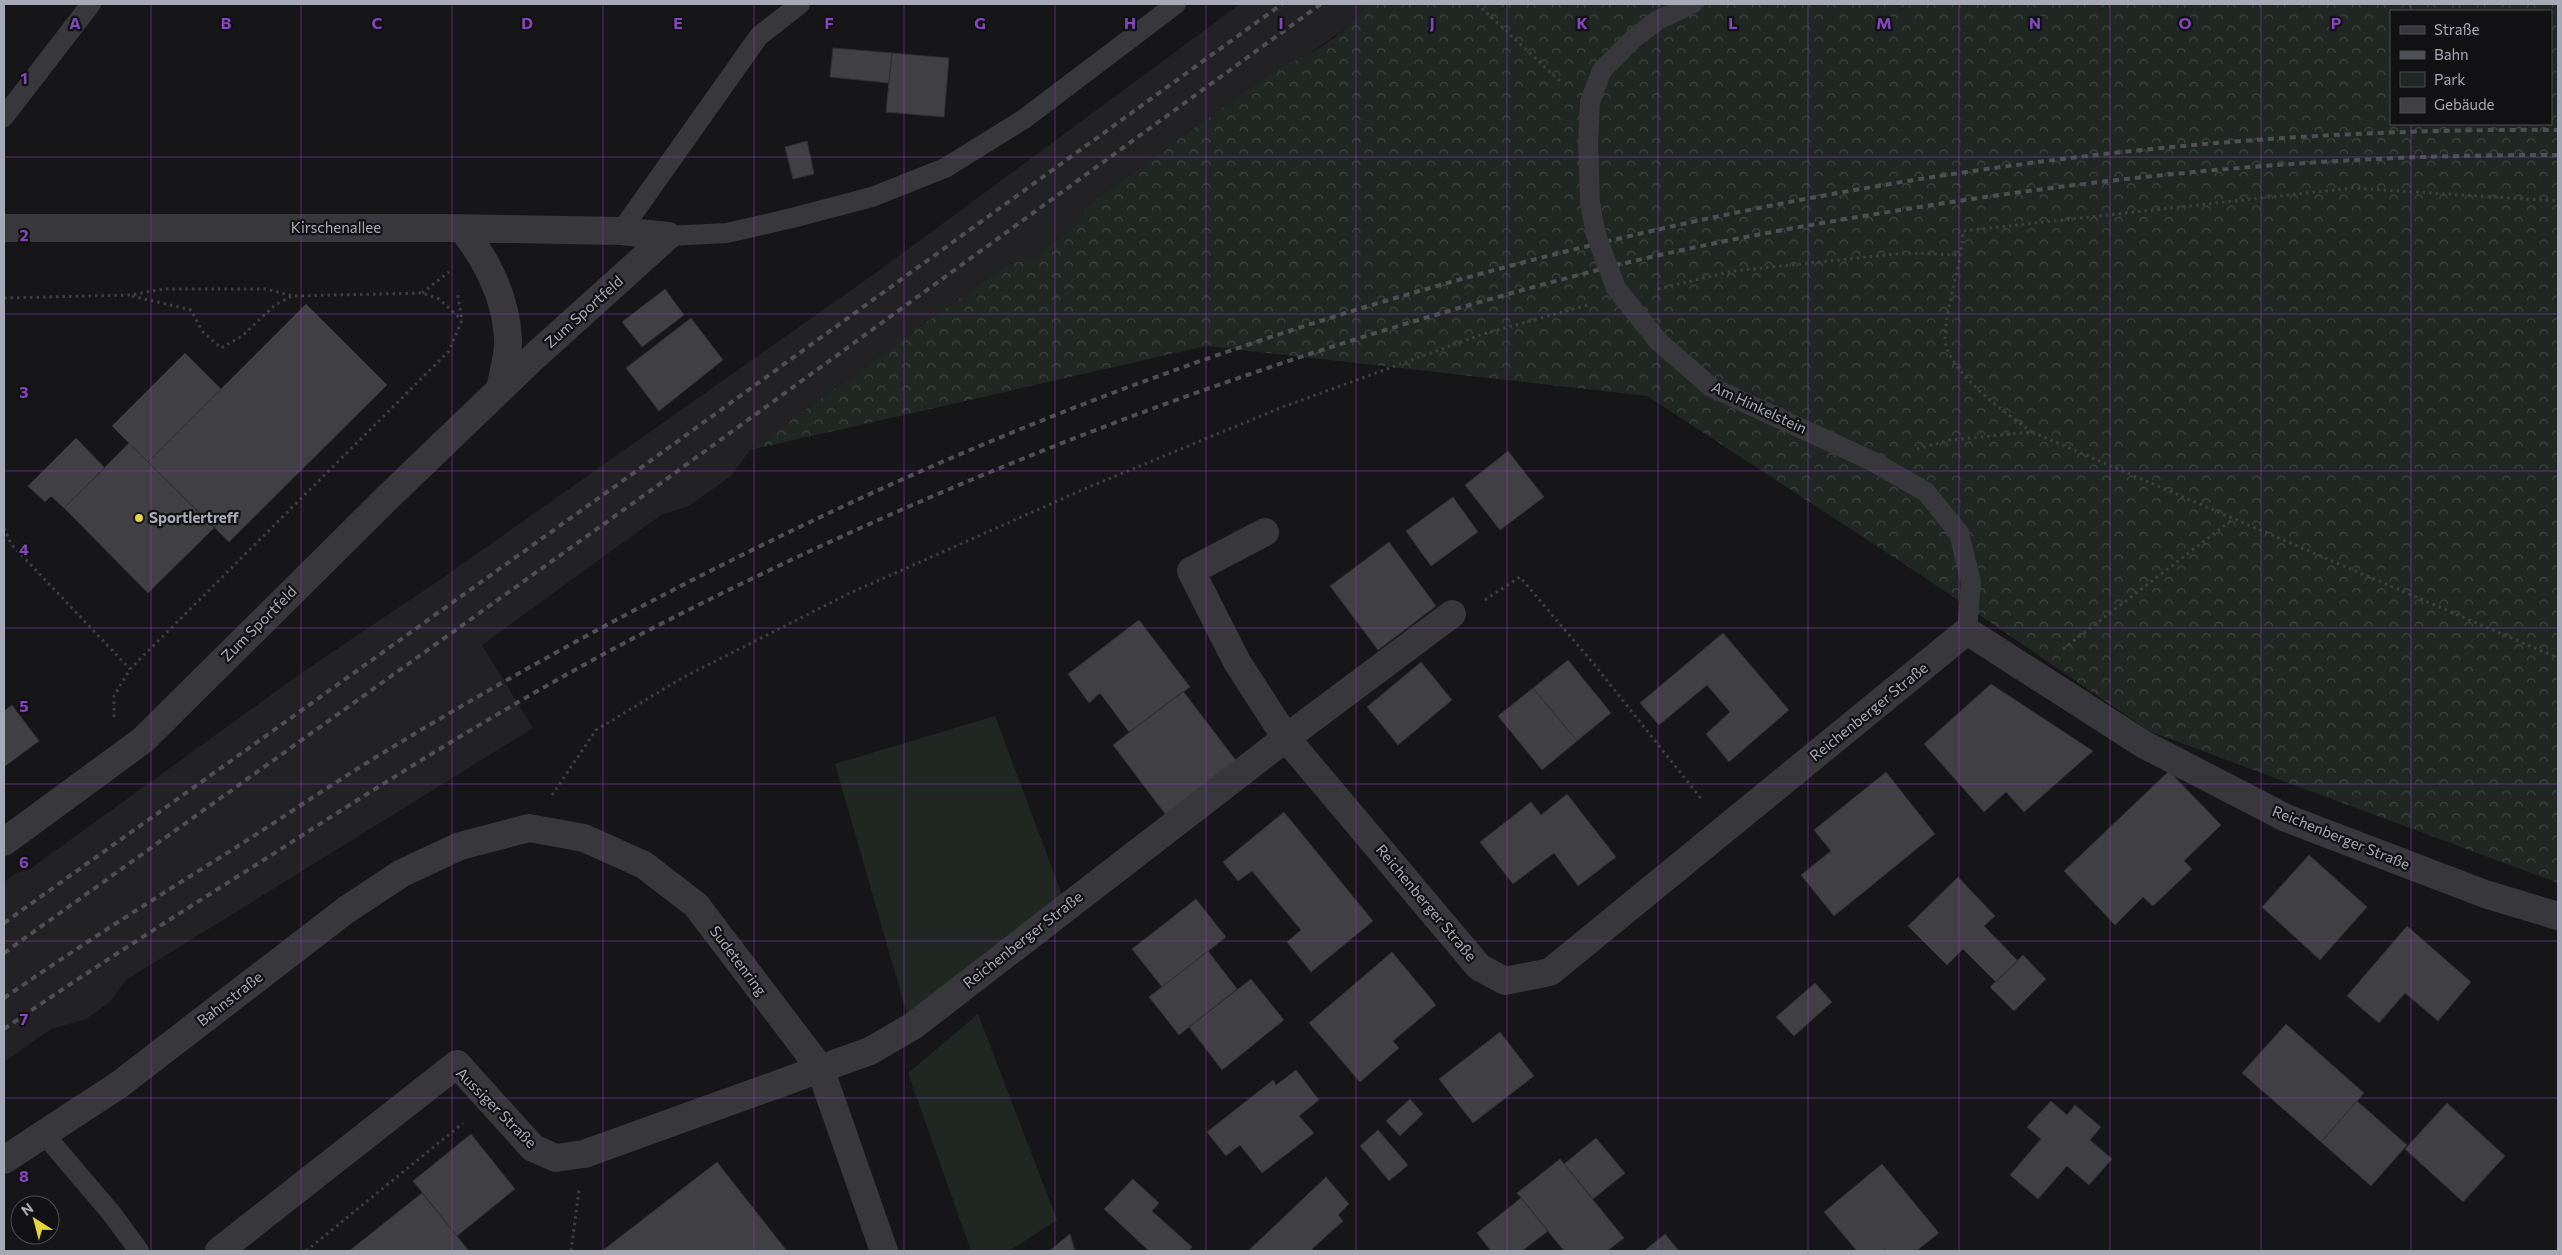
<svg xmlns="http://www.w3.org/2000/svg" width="2562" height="1255" font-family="Commissioner,sans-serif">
<defs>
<pattern id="forest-crowns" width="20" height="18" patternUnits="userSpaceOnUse" patternTransform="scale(1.25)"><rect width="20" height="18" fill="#202722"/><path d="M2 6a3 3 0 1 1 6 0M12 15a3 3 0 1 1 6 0" fill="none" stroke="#3e4440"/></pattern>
</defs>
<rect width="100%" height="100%" fill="#161517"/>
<!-- built -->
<path fill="#222124" d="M1240,4H1367L1354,22L1304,58L1274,70L1087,206L1075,227L1032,258L1004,266L750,450L731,476L689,506L661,515L482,645L533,728L126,980L110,1002L86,1019L51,1029L4,1062V882L16,873L30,869L307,669L441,579L884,267Z"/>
<!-- forest -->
<path fill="url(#forest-crowns)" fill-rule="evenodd" d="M1367,4H2558V883L2149,731L1915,571L1647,396L1206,346L750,450L1004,266L1032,258L1075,227L1087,206L1274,70C1310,56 1345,36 1367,4ZM2391,11H2551V124H2391Z"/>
<!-- green -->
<path fill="#202722" d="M995,716L1062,895L907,1014L835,764Z
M978,1014L1057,1220L1009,1251H971L908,1073Z"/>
<!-- building -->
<path fill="#403f44" stroke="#302f33" d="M833,48L892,53L889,83L830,77Z
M892,53L949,58L944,117L886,112Z
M807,141L814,174L793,179L785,147Z
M665,289L684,315L642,347L622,322Z
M306,304L387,385L229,542L148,462Z
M691,318L723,360L659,411L626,368Z
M185,353L221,389L148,462L112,426Z
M76,438L105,468L64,508L51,496L45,502L28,486Z
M129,443L214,528L148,593L64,508Z
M1508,451L1544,497L1500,530L1465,485Z
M1453,497L1478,532L1431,566L1406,531Z
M1389,542L1436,606L1378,650L1330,586Z
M1139,620L1190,687L1129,732L1100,693L1089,703L1068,674Z
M1723,633L1789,710L1729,762L1706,734L1730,712L1707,685L1659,725L1640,703Z
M1568,660L1611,713L1577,741L1533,688Z
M1421,662L1452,700L1398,745L1367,707Z
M1991,684L2093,751L2024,812L2006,792L1984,812L1924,744Z
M1533,688L1577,741L1542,770L1498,716Z
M1183,691L1237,762L1166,815L1113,745Z
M12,705L39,741L4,767V711Z
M2169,771L2221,825L2184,861L2192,869L2153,906L2143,897L2115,925L2064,871Z
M1886,772L1935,834L1834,916L1801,875L1831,851L1814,830Z
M1567,794L1616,857L1578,886L1554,853L1513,884L1480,842L1531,802L1541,815Z
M1284,812L1373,921L1311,972L1287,942L1301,930L1252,871L1238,881L1223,862Z
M2309,855L2367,907L2320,960L2262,907Z
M1958,877L1995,916L1984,926L2018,961L1996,982L1963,949L1947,965L1908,926Z
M1196,899L1226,937L1162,987L1132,949Z
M2407,926L2471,982L2438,1021L2405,993L2379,1023L2347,996Z
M1208,951L1237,989L1179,1035L1149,997Z
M1392,952L1436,1005L1393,1041L1399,1048L1360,1082L1309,1023Z
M2023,955L2046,979L2014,1011L1990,987Z
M1251,979L1284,1020L1222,1070L1189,1027Z
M1815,983L1832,1002L1794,1036L1776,1017Z
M2286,1024L2364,1093L2321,1142L2242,1073Z
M1500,1032L1534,1076L1473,1123L1439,1079Z
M1296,1070L1319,1100L1299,1116L1314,1133L1262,1173L1240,1145L1226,1156L1207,1132L1273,1080L1276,1085Z
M1410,1099L1423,1114L1400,1136L1386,1121Z
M2051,1101L2067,1115L2075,1105L2101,1127L2090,1140L2112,1159L2089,1185L2067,1166L2038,1199L2010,1175L2041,1139L2027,1127Z
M2357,1101L2407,1145L2371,1186L2321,1142Z
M2447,1103L2505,1156L2463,1202L2405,1149Z
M1378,1130L1408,1165L1389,1181L1360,1146Z
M471,1134L515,1189L457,1236L413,1181Z
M1596,1138L1625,1173L1593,1199L1564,1164Z
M1560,1159L1624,1238L1607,1251H1564L1517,1193Z
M717,1162L787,1251H602Z
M1882,1164L1939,1233L1916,1251H1887L1885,1249L1883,1251H1857L1824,1212Z
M1326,1177L1349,1204L1338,1215L1343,1221L1312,1249L1314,1251H1248Z
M1133,1179L1159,1203L1152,1211L1192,1247L1188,1251H1149L1104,1209Z
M422,1193L469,1251H349Z
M1521,1198L1548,1231L1522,1251H1491L1477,1233Z
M1070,1234L1075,1251H1049Z
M1665,1234L1679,1251H1644Z"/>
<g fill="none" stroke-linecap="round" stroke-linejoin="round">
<!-- path -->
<path stroke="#3d3d43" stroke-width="3" stroke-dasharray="2.5 4" stroke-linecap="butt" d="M1477,4L1562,83
M1658,289L1733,271L1906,253L1961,255
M422,293L449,272
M132,296L191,310L202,331L221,348L242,336L275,305L292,296
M4,298L131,295L163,289H266L293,296L422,293L439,299L462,320
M2032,432C2008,415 1943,369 1945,336C1947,302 1961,268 1963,231L2352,188L2558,201
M1917,449L1950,440L2032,432L2558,658
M4,528L11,544L130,669
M1485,600L1520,577L1593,663L1703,801
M2063,649L2233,519
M114,717V696L130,669L449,351L462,320L457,291
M552,795L596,730L682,678L848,594L1082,490L1280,408L1483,334L1588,305
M306,1251L463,1123
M571,1251L579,1190"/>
<!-- lane -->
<path stroke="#37373c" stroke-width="20" d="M4,117L91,4
M1588,143L1590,102L1602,70L1634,38L1658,20L1692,4
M621,231L759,36L800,4
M668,236L727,233L792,218L872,197L945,168L1024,119L1176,4
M1658,341L1711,387L1874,462L1926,492L1959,533L1971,583L1967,631
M44,1134L112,1214L139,1251"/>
<!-- street -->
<path stroke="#37373c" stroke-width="28" d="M4,228H445L621,231L668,236
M463,230C488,262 506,298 508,339C509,355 503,373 500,389
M1265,532L1191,571L1237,662L1286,738L1452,614
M4,842L143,740L386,499L536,355L668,236
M4,1160L120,1084L346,910L402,873L460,846L529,828L584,838L644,865L696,905L820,1068L884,1251
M219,1251L457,1064L533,1148L556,1158L584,1154L870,1051L913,1026L1286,738L1479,967L1505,981L1550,972L1967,631L2143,744L2286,818L2485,894L2558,916"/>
<!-- rail -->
<path stroke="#4e4e55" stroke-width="4" stroke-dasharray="6 5" stroke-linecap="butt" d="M4,923L635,472L1282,4
M4,953L650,491L1321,4
M4,998C79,946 157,897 235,848C285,816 335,782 386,751C523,668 665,591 810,522C1343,267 1968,125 2558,130
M4,1029C91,969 180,913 270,856C394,776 518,698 649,630C944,478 1254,360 1575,276C1686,246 1800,226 1913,208C2126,174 2342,154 2558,155"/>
<!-- lane-bridge -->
<path stroke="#37373c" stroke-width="20" d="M1588,143L1590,203L1596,235L1616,288L1658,341"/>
</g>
<!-- grid -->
<path fill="none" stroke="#8445bd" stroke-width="1" stroke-opacity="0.55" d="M151,4V1251M301,4V1251M452,4V1251M603,4V1251M754,4V1251M904,4V1251M1055,4V1251M1206,4V1251M1356,4V1251M1507,4V1251M1658,4V1251M1808,4V1251M1959,4V1251M2110,4V1251M2261,4V1251M2411,4V11M2411,124V1251M4,157H2558M4,314H2558M4,471H2558M4,628H2558M4,784H2558M4,941H2558M4,1098H2558"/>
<!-- markers -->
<circle fill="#e5d53f" stroke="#111012" stroke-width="2" cx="139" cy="518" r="5"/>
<g text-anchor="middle" stroke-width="4.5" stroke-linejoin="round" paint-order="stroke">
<!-- street labels -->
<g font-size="15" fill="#a8a9b6" stroke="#111012">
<text x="336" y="233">Kirschenallee</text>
<text transform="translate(584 312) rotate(-42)" y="5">Zum Sportfeld</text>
<text transform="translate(1759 408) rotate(25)" y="5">Am Hinkelstein</text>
<text transform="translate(259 624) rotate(-45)" y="5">Zum Sportfeld</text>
<text transform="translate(1869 712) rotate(-39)" y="5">Reichenberger Straße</text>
<text transform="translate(2341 838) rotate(22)" y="5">Reichenberger Straße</text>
<text transform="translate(1426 903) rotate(50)" y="5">Reichenberger Straße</text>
<text transform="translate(1023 940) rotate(-38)" y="5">Reichenberger Straße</text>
<text transform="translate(738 961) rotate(53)" y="5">Sudetenring</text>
<text transform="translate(230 999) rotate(-38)" y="5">Bahnstraße</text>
<text transform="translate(496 1108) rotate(45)" y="5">Aussiger Straße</text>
</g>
<!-- poi labels -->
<g font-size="15" font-weight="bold" fill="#a8a9b6" stroke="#111012" text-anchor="start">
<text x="149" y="523">Sportlertreff</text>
</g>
</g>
<g font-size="16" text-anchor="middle" font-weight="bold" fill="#8445bd" stroke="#111012" stroke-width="4.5" stroke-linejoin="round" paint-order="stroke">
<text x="75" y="29">A</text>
<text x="226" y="29">B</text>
<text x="377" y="29">C</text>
<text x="527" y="29">D</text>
<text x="678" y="29">E</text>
<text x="829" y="29">F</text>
<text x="980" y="29">G</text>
<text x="1130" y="29">H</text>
<text x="1281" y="29">I</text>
<text x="1432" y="29">J</text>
<text x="1582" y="29">K</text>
<text x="1733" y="29">L</text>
<text x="1884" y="29">M</text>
<text x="2035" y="29">N</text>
<text x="2185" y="29">O</text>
<text x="2336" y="29">P</text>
<text x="24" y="84">1</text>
<text x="24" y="241">2</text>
<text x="24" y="398">3</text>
<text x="24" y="555">4</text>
<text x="24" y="712">5</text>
<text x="24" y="868">6</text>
<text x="24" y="1025">7</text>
<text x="24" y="1182">8</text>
</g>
<!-- border -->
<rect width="2562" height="1255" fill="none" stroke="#a8a9b6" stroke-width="10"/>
<!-- legend -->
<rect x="2390" y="10" width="162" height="115" fill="#111012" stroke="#4d4d54"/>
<rect x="2400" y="26" width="25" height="8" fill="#37373c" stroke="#4d4d54"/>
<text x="2434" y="35" font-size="15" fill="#a8a9b6">Straße</text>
<rect x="2400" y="51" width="25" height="8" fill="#4e4e55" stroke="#4d4d54"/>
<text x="2434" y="60" font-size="15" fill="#a8a9b6">Bahn</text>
<rect x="2400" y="72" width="25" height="15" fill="#202722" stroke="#4d4d54"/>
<text x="2434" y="85" font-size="15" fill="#a8a9b6">Park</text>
<rect x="2400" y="98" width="25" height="15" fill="#403f44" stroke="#4d4d54"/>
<text x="2434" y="110" font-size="15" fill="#a8a9b6">Gebäude</text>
<!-- north arrow -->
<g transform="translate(35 1220) rotate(324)"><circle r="24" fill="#111012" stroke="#4d4d54"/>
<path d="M0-4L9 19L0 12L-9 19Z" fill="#e5d53f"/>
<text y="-8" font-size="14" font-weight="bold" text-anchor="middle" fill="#a8a9b6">N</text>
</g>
</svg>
